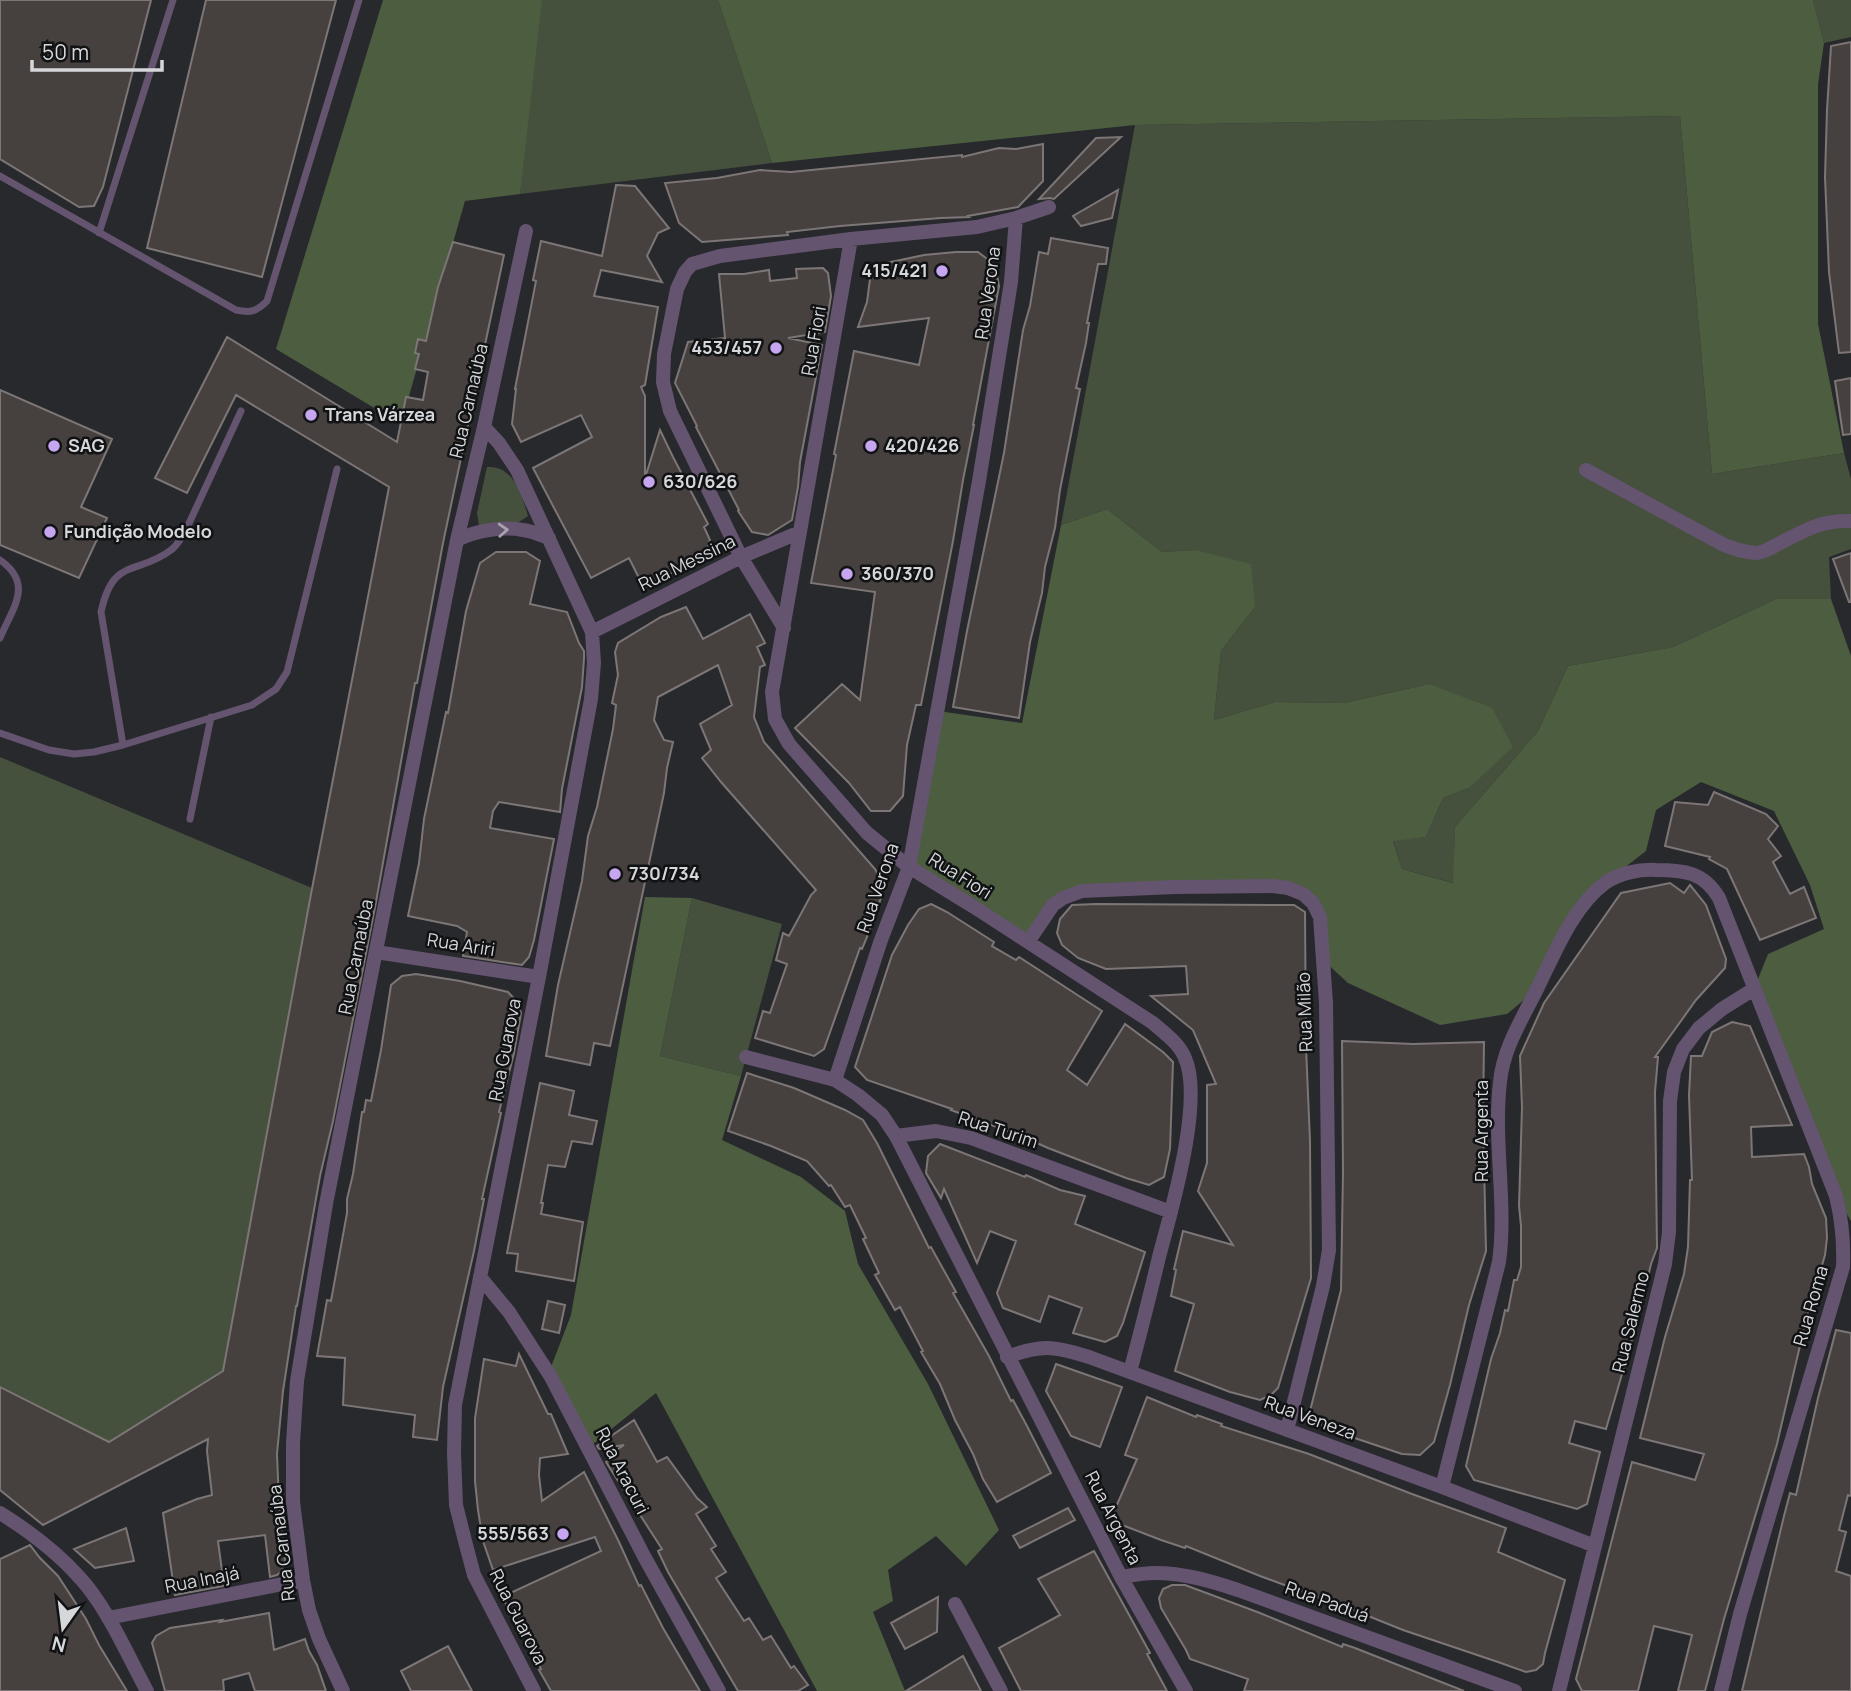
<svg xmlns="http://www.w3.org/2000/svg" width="1851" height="1691" font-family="Manrope,sans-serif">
<rect width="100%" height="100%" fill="#28292d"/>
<!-- green -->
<path fill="#45513d" d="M534,0H718L772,163L520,194Z
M1813,0H1851V37L1824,43Z
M1680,116L1712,474L1844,453L1851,479V549L1829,557L1831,599H1776L1673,647L1568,666L1538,731L1455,827L1454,883L1402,869L1393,840L1426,837L1443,798L1469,788L1429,684L1344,703L1275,702L1214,720L1221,651L1255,607L1195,550L1162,552L1107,509L1061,525L1135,125Z
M487,467C514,465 522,496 528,516L516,524L479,526L477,513Z
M0,757L312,888L223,1371L109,1442L0,1387Z
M692,898L782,924L741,1076L660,1056Z"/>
<!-- forest -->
<path fill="#4c5d40" d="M383,0H542L520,194L465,201L401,424L276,349Z
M718,0H1813L1824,43L1818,84V324L1844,453L1712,474L1680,116L1135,125L772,163Z
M1107,509L1162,552L1195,550L1251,564L1255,607L1221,651L1214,720L1275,702L1344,703L1429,684L1492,708L1513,747L1469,788L1443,798L1426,837L1393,841L1402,869L1453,883L1455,827L1538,731L1568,666L1673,647L1776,599H1831L1851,656V1221L1836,1196L1754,989L1768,954L1824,929L1810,885L1774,811L1701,782L1656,810L1646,851L1606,882L1564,935L1537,989L1507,1014L1440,1025L1348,983L1323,960L1313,903L1273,886L1082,891L1046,915L1028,942L909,867L938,711L1022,723L1061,525Z
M645,897L692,898L660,1056L741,1076L722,1140L801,1177L845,1211L858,1264L928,1384L999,1530L966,1566L936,1536L888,1570L893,1601L873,1612L905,1691H817L656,1393L588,1448L551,1367L571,1315Z"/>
<!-- building -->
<path fill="#46403f" stroke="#7d7676" stroke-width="2" d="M0,0H151L103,187L94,206L79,207L0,159Z
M206,0H336L262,277L147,248Z
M1851,42V352L1839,353L1829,272L1825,177L1827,110L1831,46Z
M1121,137L1054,199L1050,198L1039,199L1096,138Z
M1043,144V181L1018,207L968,216L969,217L941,218L840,226L787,232L788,235L702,242L679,223L665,183L717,178L760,170L791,172L962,155V157L999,148L1016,149Z
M616,185L635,186L669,228L658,233L647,256L662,282L601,270L594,296L658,307L645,385L641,387L645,396V478L660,430L673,457L708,524L704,527L710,540L706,554L644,588L629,558L591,578L533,468L592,437L581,415L521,442L512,424L516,389H515L536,281L533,280L541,241L602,256Z
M1118,190L1112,218L1081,226L1073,216Z
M1051,238L1108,248L1106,264H1098L1087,323H1089L1086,343L1076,388L1080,389L1060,490L1055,528L1045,567L1042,593L1030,642L1019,718L953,707L967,631L1004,453L1023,330L1030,306L1039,252L1048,254Z
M453,242L504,255L443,543L417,683H415L376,902L333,1121L320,1176L297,1306H296L283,1391L277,1454L279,1503L285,1560L282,1571L277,1575L270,1577L265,1535L218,1541L224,1586L175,1595L163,1513L197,1499L212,1495L207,1451L208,1439L43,1525L0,1490V1387L109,1442L223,1371L311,894L389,487L236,395L187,493L155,478L227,337L397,442L406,397L423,400L428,372L415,369L419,354L415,353L418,339L426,341L438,287Z
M956,252H978L995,265L999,286L973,425H974L963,480L953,541L921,705H916L907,745L903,796L890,811H871L849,783L795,728L842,684L860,700L875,592L811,583L836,455L834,454L854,351L919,365L929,318L858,327L867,302L870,279L877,265L924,255Z
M823,268L828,273L831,296L825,332L788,338L822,345L800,462L798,487L792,520L768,535L752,532L738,511L739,510L696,427L697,426L675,383L688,342L725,338L719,274H744L769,270L770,281L797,278L796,269Z
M1851,378V434L1843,435L1835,381Z
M0,390L112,439L81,507L107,518L79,578L0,545Z
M496,552H526L540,561L530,604L567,612L579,643L584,651V658L582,687L562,789L560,812L499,802L493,811L490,828L554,839L534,940L529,957L522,965L463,956L467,932L457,926L408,916L419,863L424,819L446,712L448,713L466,611L480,563Z
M1851,553V602H1849L1833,559Z
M686,607L703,639L750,614L765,643L757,647L765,665L760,667L754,717L764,742L875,869L881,880L882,895L867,937L862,949L860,948L824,1049L814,1056L755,1038L763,1011L770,1013L787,964L776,960L783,933L789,936L811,895L816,890L721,782L702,758L711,750L700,724L732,705L718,665L658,697L654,720L664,740L673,742L667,768L664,793L610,1046L594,1043L590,1065L546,1056L558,985L582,881L588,836L597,807L613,729L616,705L612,703L618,675L615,652L618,643L661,617Z
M1714,792L1766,814L1778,826L1768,839L1781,856L1773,862L1790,894L1804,887L1816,918L1760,940L1727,869L1709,859L1710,857L1665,846L1675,802L1708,805Z
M1670,883L1684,893L1690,885L1706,905L1726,959L1725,968L1696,1000L1655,1057H1658L1655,1092L1657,1248L1651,1264L1638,1319L1606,1429L1575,1421L1569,1443L1600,1452L1587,1504L1577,1509L1474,1480L1466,1466L1491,1359L1500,1333L1505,1310L1508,1311L1514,1280H1517L1521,1267V1226L1519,1206L1522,1107L1520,1056L1544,1003L1621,893Z
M931,904L947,912L994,942L992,946L1016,960L1019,957L1102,1011L1067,1070L1087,1085L1125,1024L1163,1052L1173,1062L1170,1149L1164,1177L1149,1185L1126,1178L1048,1148L1026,1138L951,1110L952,1109L867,1080L855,1067L892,955L908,925L919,909Z
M1096,904L1294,905L1305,912L1306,1047L1310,1141L1311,1278L1278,1388L1271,1395L1260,1400L1230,1392L1175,1371L1194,1304L1171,1296L1176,1270L1174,1269L1183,1231L1233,1245L1198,1191L1207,1163V1085L1216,1084L1193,1030L1151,996L1188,994L1186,966L1106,969L1078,958L1062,945L1057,933L1060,919L1072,905Z
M416,974L460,981L508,992L518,1003L521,1013L514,1053L499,1112L501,1113L482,1199H484L474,1251L443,1387L437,1440L413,1437L415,1415L343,1405L345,1358L317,1356L327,1300L331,1301L347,1213V1199L353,1174L362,1112H364L366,1100L371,1101L381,1050L391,985L402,976Z
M1732,1022L1750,1026L1792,1125L1751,1127L1752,1157L1804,1154L1809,1167L1812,1184L1826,1218L1827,1238L1825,1255L1806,1320L1777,1444L1724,1619L1705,1691H1678L1692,1635L1654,1626L1638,1691H1582L1576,1679L1632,1462L1695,1480L1704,1454L1640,1438L1665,1337L1684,1274L1688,1247L1690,1180H1692L1689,1095L1691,1056H1702L1712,1032Z
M1342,1041L1413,1044L1484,1042L1483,1119L1486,1251L1469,1305L1450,1385L1434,1442L1420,1455L1402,1454L1328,1429L1314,1420L1310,1411L1341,1290L1343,1172Z
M747,1073L794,1088L845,1110L863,1120L877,1143L929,1248L931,1247L937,1258L956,1292L953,1293L989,1356L1011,1401L1013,1400L1027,1426L1051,1473L997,1502L983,1479L973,1454L955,1420L940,1384L921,1352L923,1351L900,1307L895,1310L875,1275L879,1273L863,1239L866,1238L850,1205L845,1207L831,1185L829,1186L807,1161L771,1146L728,1131Z
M540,1083L574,1091L569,1115L597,1121L592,1144L572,1141L565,1167L548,1165L541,1203H543L541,1214L583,1222L574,1281L516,1271L518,1254L507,1253Z
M940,1144L1025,1177L1026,1175L1060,1190L1085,1196L1075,1224L1145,1252L1123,1323L1117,1336L1105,1342L1073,1333L1082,1308L1049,1296L1040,1322L1003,1308L997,1293L1016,1241L990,1231L977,1263L944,1189L941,1198L926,1173L928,1156Z
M548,1301L565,1305L559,1333L542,1329Z
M1836,1330L1851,1333V1496L1848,1495L1839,1530L1846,1532L1836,1571L1851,1576V1691H1742L1784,1516L1790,1493L1796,1495L1818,1398Z
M519,1354L548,1414H551L568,1454L540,1458L539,1475L542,1501L584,1472L619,1542L639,1586L641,1585L663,1628L700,1691H551L539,1670L541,1669L530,1646L502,1597L601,1551L595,1537L493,1570L483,1541L478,1510L475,1481V1418L484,1359L516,1366Z
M1056,1364L1122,1387L1100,1447L1071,1436L1046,1391Z
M1147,1397L1196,1417L1197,1415L1222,1424L1221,1426L1309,1454L1412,1494L1506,1528L1498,1552L1565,1580L1545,1653L1543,1664L1536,1670L1526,1672L1498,1662L1403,1630L1336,1603V1604L1260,1576L1186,1546L1185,1548L1161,1540L1117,1523L1112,1516L1137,1459L1125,1455Z
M634,1420L657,1462L667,1457L697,1498L707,1507L696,1514L716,1546L711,1549L726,1572L716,1578L744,1621L749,1618L763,1640L771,1636L791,1668L794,1666L808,1685L798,1691H738L668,1572L658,1551L662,1549L606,1462L611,1459L609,1455L624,1445L599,1449L597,1446Z
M1068,1508L1075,1520L1020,1548L1013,1536Z
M126,1528L134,1561L95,1568L74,1549Z
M30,1545L40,1558L58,1576L86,1619L99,1645L127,1691H0V1559Z
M1094,1551L1150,1653L1147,1654L1167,1691H1021L999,1648L1060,1615L1038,1579Z
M1172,1585H1185L1260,1613L1342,1647L1343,1644L1355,1648L1464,1691H1244L1248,1679L1190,1659L1186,1650L1161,1608L1159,1598L1163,1589Z
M938,1597L937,1632L905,1649L891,1623Z
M269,1613L274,1650L305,1639L309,1651L317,1665L326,1691H255L249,1673L223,1680L224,1691H165L152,1643L156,1636L170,1628L222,1620L220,1622Z
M448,1646L472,1691H411L401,1671Z
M963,1656L981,1691H906Z"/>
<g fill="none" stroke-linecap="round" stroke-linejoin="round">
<!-- lane -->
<path stroke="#645470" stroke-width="7" d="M0,176L236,310C250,313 256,312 267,301L359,0
M99,233L173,0
M0,560C34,584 13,607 0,638
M0,733L49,750L74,754L94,752L123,745L252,705L276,689L287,672L337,469
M123,745L101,612C113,556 137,576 171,550C177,546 181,538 185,532L241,411
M190,819L211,717"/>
<!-- street -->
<path stroke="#645470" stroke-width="14" d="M1016,218L1049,207
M851,239L772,692L775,719L789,744L867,833L909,867L974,907L1153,1023C1164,1033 1179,1043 1185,1058C1204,1101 1171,1211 1159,1257C1150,1295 1140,1334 1130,1372
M484,427L499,443L517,470L592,632L594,663L591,699L539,977L455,1405L454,1453L456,1505L465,1541L474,1575L534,1691
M1586,470L1724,545C1735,549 1745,553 1757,553C1766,552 1774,546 1782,542C1807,529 1822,520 1851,521
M457,540C475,531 502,526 523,530C532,531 541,535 549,538
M784,628L741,557L670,411L663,382L664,354L677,289L685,272L692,264L720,256L851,239L977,227L1016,218L1011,282L979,481L909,867L881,940L835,1080
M592,632L741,557L800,532
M1028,942L1053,905L1063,898L1082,891L1175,887L1273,886L1288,888L1303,894L1313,903L1320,917L1326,1003L1329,1250L1323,1286L1287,1430
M376,952L539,977
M746,1057L835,1080L858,1095L882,1115L896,1136L936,1131L971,1138L1171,1212
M896,1136L1121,1577L1186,1691
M480,1277L509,1312L551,1377L645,1558L719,1691
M1007,1357C1042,1344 1054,1346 1089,1357L1442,1487L1595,1546
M1442,1487L1499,1262C1507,1203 1493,1142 1500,1082C1503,1049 1522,1019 1537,989C1555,953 1572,908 1605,883C1619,873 1640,869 1656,870C1684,870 1704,872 1719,898L1836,1196C1842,1220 1844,1242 1843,1267L1740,1614L1721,1691
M0,1513C29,1531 57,1552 80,1578C107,1607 128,1656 147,1691
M1121,1577C1133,1575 1144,1573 1155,1573C1184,1573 1211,1581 1238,1590L1515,1691
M955,1604L1001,1691
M108,1618L303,1580
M343,1691L319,1639L309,1610L303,1580L293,1502V1443L297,1381L326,1204L457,540L484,427L526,231
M1559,1691L1665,1264L1669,1232L1670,1101L1674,1072L1683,1049L1699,1028L1722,1009L1754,989"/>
</g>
<!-- one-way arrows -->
<defs><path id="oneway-chevron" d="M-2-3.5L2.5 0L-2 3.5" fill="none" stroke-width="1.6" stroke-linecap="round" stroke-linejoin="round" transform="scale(1.75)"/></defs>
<use stroke="#a8a3b0" href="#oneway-chevron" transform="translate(503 530) rotate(-3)"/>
<!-- markers -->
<g fill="#c6a6f0" stroke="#111214" stroke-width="2.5">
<circle cx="942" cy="271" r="7"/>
<circle cx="776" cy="348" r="7"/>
<circle cx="311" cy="415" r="7"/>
<circle cx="54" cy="446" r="7"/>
<circle cx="871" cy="446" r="7"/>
<circle cx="649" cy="482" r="7"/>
<circle cx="50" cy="532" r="7"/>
<circle cx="847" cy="574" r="7"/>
<circle cx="615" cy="874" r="7"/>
<circle cx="563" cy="1534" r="7"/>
</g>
<g text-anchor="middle" stroke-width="5" stroke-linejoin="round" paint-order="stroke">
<!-- poi labels -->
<g font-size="18" font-weight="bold" fill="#d6d7da" stroke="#111214" text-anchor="start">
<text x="928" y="277" text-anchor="end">415/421</text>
<text x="762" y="354" text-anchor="end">453/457</text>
<text x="325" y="421">Trans Várzea</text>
<text x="68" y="452">SAG</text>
<text x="885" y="452">420/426</text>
<text x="663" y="488">630/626</text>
<text x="64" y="538">Fundição Modelo</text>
<text x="861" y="580">360/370</text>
<text x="629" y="880">730/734</text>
<text x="549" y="1540" text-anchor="end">555/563</text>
</g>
<!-- street labels -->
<g font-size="18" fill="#d6d7da" stroke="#111214">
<text transform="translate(988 293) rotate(-82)" y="6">Rua Verona</text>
<text transform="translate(814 341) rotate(-80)" y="6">Rua Fiori</text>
<text transform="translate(469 401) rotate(-77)" y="6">Rua Carnaúba</text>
<text transform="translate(687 563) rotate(-26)" y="6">Rua Messina</text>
<text transform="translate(960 876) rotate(32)" y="6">Rua Fiori</text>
<text transform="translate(878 888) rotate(-71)" y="6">Rua Verona</text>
<text transform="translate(461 945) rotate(9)" y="6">Rua Ariri</text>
<text transform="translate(356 957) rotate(-79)" y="6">Rua Carnaúba</text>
<text transform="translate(1305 1012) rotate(-92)" y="6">Rua Milão</text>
<text transform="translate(505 1050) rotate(-79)" y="6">Rua Guarova</text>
<text transform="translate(998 1130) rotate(18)" y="6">Rua Turim</text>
<text transform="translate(1482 1131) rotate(-90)" y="6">Rua Argenta</text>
<text transform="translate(1811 1306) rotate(-74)" y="6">Rua Roma</text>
<text transform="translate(1631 1322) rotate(-76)" y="6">Rua Salermo</text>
<text transform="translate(1310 1418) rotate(20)" y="6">Rua Veneza</text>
<text transform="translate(622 1471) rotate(63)" y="6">Rua Aracuri</text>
<text transform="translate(1113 1518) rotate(63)" y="6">Rua Argenta</text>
<text transform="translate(282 1543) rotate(-97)" y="6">Rua Carnaúba</text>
<text transform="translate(202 1580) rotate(-11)" y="6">Rua Inajá</text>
<text transform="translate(1327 1602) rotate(20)" y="6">Rua Paduá</text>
<text transform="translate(518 1617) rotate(63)" y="6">Rua Guarova</text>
</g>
</g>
<!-- north arrow -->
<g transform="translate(63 1628) rotate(194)" stroke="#111214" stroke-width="5" paint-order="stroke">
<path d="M0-5L12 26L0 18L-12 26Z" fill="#d6d7da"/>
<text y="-10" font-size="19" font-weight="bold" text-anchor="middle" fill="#d6d7da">N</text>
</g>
<!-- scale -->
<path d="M32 60v10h130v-10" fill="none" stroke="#d6d7da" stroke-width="3.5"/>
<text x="42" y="60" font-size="21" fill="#d6d7da" stroke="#111214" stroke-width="5" paint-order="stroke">50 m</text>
</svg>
